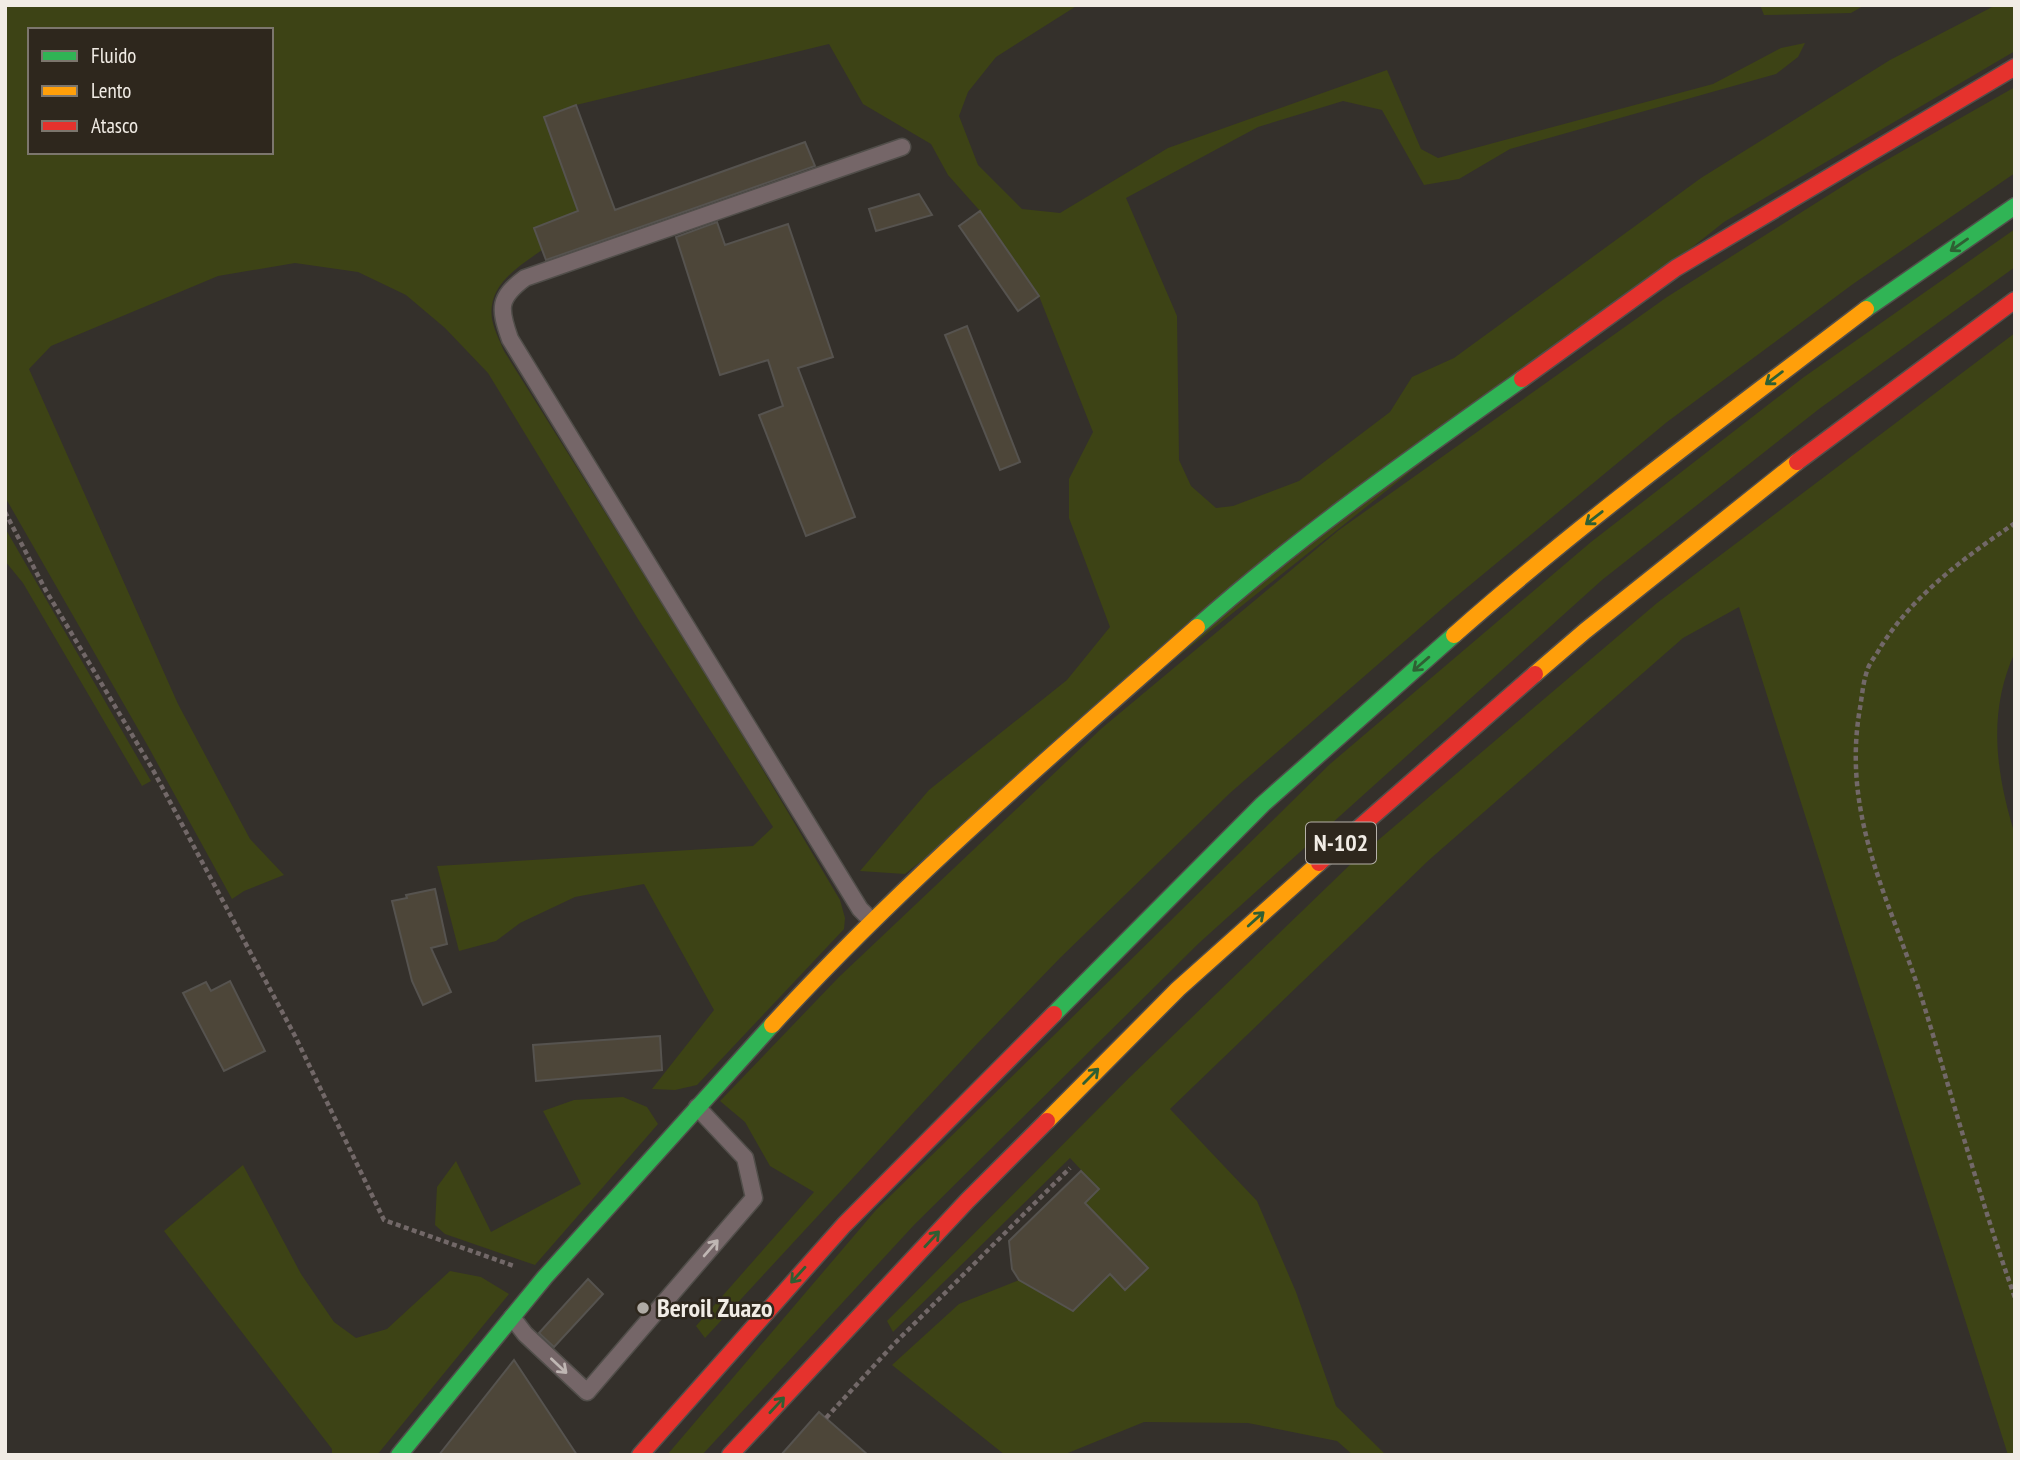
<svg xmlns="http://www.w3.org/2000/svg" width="2020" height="1460" font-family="'PT Sans Narrow',sans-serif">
<rect width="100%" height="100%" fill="#34302b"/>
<!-- green -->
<path fill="#3d4315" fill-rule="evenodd" d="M5,5H1078L996,57L968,92L959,116L978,165L1022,209L1060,213L1168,148L1387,70L1421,149L1438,158L1713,84L1781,48L1805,43L1798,57L1776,74L1510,149L1459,179L1424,185L1382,110L1343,101L1258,127L1126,198L1177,316L1179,460L1191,486L1216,508L1233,506L1299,481L1390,412L1412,377L1454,358L1701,178L1890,60L1996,5H2015V51L1724,222L905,874L860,871L929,790L1067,680L1110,627L1069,518V479L1093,432L1039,296L980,211L948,175L931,144L863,104L829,44L576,105L544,117L578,211L534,228L542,250C518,267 487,285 492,319C494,330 500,341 504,351L706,674L840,900L845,918L844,929L697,1085L675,1090L652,1089L714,1010L644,884L575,897L520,923L496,941L459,951L437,866L753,846L773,827L638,619L488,373L445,328L406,295L358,272L295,263L218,276L51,346L29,369L178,704L250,839L284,875L244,891L232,899L149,748L5,497ZM30,30H271V152H30Z
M1760,5H1865L1851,13L1764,15Z
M2015,87V173L1853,284L1667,422L1452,600L1230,793L1060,958L974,1047L705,1338L696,1326L814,1192L770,1166L745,1122L720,1101L839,977L1102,728L1339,530L1667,297L1862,174Z
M2015,229V267L1819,409L1602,580L1199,943L914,1225L702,1455H667L876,1210L1330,764L1591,542L1804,377Z
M2015,333V652C1987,713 1996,773 2015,835V1455H2008L1739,607L1683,638L1429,860L1170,1109L1257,1201L1296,1292L1336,1406L1386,1455H1353L1337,1441L1248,1423L1144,1422L1063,1455H1005L892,1365L959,1304L1019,1280L1073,1311L1110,1274L1125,1290L1148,1268L1085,1203L1099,1189L1070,1158L893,1332L887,1321L1129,1078L1356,859L1657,603Z
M5,528L151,781L142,786L23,583L5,561Z
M623,1097L647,1107L658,1124L535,1265L445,1234L435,1225L437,1187L456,1161L491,1232L581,1184L543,1111L574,1100Z
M243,1165L301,1274L334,1322L356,1338L387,1329L450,1271L481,1277L509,1294L377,1455H332V1449L164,1231Z"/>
<!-- building -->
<path fill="#4d4639" stroke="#56534f" stroke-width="2" d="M576,105L615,210L805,142L815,166L546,260L534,228L578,211L544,117Z
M919,194L932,215L876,231L869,209Z
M980,211L1039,296L1018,311L959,226Z
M717,222L725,245L788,224L833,357L798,368L855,517L806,536L759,415L783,406L768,360L720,375L676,237Z
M967,326L1020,462L1000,470L945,335Z
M435,889L447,944L431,948L451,992L423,1005L412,981L392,901L407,898L406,895Z
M230,981L265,1051L224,1071L183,993L206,982L211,991Z
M660,1036L662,1070L536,1081L533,1045Z
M1081,1171L1099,1189L1085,1203L1148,1268L1125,1290L1110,1274L1073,1311L1019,1280L1012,1269L1009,1241Z
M588,1279L603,1294L554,1347L539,1333Z
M514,1360L577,1455H439Z
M819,1412L868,1455H781Z"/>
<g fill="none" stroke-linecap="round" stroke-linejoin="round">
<defs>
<path id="lane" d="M872,921L860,909L510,339C499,308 498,298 525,278L902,147
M512,1317L525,1334L587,1392L754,1198L745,1158L697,1107"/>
<path id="fast" d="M1866,309L2015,206
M1197,627C1298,537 1411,458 1522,379
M1054,1014L1263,804L1454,635
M399,1455L545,1277L772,1025"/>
<path id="slow" d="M1454,635C1585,519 1727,415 1866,309
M1535,674L1585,631L1797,462
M772,1025C903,882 1051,756 1197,627
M1047,1121L1178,989L1319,863"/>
<path id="jam" d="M1522,379L1676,268L2015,67
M1797,462L2015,300
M1319,863L1535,674
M640,1455L844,1225L1054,1014
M730,1455L967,1201L1047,1121"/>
</defs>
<!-- lane casing -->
<use href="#lane" stroke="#514e4a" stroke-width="19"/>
<!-- fast casing -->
<use href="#fast" stroke="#514e4a" stroke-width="19"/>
<!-- slow casing -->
<use href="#slow" stroke="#514e4a" stroke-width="19"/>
<!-- jam casing -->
<use href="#jam" stroke="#514e4a" stroke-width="19"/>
<!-- path -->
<path stroke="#726868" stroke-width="4.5" stroke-dasharray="5 3.5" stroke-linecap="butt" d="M5,512L45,589L153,770L295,1036L384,1220L514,1266
M2015,523C1965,557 1912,596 1880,648C1876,656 1869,663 1867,671C1863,683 1862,696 1860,708C1841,816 1890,900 1922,999C1953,1099 1980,1199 2015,1298
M826,1418L893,1345L1070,1168"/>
<!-- lane -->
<use href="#lane" stroke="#756668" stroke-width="16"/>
<!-- fast -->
<use href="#fast" stroke="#30b455" stroke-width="16"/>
<!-- slow -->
<use href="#slow" stroke="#ff9f0a" stroke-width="16"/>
<!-- jam -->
<use href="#jam" stroke="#e5322d" stroke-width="16"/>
</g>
<!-- one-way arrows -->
<defs><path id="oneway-shaft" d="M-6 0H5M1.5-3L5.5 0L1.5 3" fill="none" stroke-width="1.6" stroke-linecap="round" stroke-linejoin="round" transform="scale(1.75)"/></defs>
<g stroke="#2f5f33">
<use href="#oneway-shaft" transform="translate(1959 245) rotate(145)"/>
<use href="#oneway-shaft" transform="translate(1774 378) rotate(143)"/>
<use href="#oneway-shaft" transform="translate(1594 518) rotate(142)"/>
<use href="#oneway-shaft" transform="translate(1421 664) rotate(139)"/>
<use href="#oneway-shaft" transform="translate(1256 919) rotate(-42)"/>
<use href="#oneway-shaft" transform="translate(1091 1076) rotate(-45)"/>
<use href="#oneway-shaft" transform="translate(932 1239) rotate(-47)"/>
<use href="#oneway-shaft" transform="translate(798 1275) rotate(132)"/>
<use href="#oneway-shaft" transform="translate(777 1405) rotate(-47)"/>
</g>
<g stroke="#bfb6b3">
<use href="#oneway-shaft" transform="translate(711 1248) rotate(-49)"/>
<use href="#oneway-shaft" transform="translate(559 1366) rotate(43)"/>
</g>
<!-- markers -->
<circle fill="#afaaa4" stroke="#2e271d" stroke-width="2.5" cx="643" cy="1308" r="7"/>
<g text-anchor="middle" stroke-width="5" stroke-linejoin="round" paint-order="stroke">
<!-- shield labels -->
<rect fill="#2e271d" stroke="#b6b1a9" stroke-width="2" x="1306" y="822.5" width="70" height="41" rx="5"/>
<g font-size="24" font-weight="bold" fill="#f1ece5">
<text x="1341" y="851">N-102</text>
</g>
<!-- poi labels -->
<g font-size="26" font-weight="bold" fill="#f1ece5" stroke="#2e271d" text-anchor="start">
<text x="657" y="1317">Beroil Zuazo</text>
</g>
</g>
<!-- border -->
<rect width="2020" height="1460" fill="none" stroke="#f1ece5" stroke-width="14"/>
<!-- legend -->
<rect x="28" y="28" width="245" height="126" fill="#2e271d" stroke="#7c766d" stroke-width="2"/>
<rect x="42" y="51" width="35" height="10" fill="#30b455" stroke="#7c766d" stroke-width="2"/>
<text x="91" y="63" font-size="21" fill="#f1ece5">Fluido</text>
<rect x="42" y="86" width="35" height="10" fill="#ff9f0a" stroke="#7c766d" stroke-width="2"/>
<text x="91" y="98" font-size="21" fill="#f1ece5">Lento</text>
<rect x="42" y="121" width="35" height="10" fill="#e5322d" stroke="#7c766d" stroke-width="2"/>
<text x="91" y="133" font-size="21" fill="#f1ece5">Atasco</text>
</svg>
